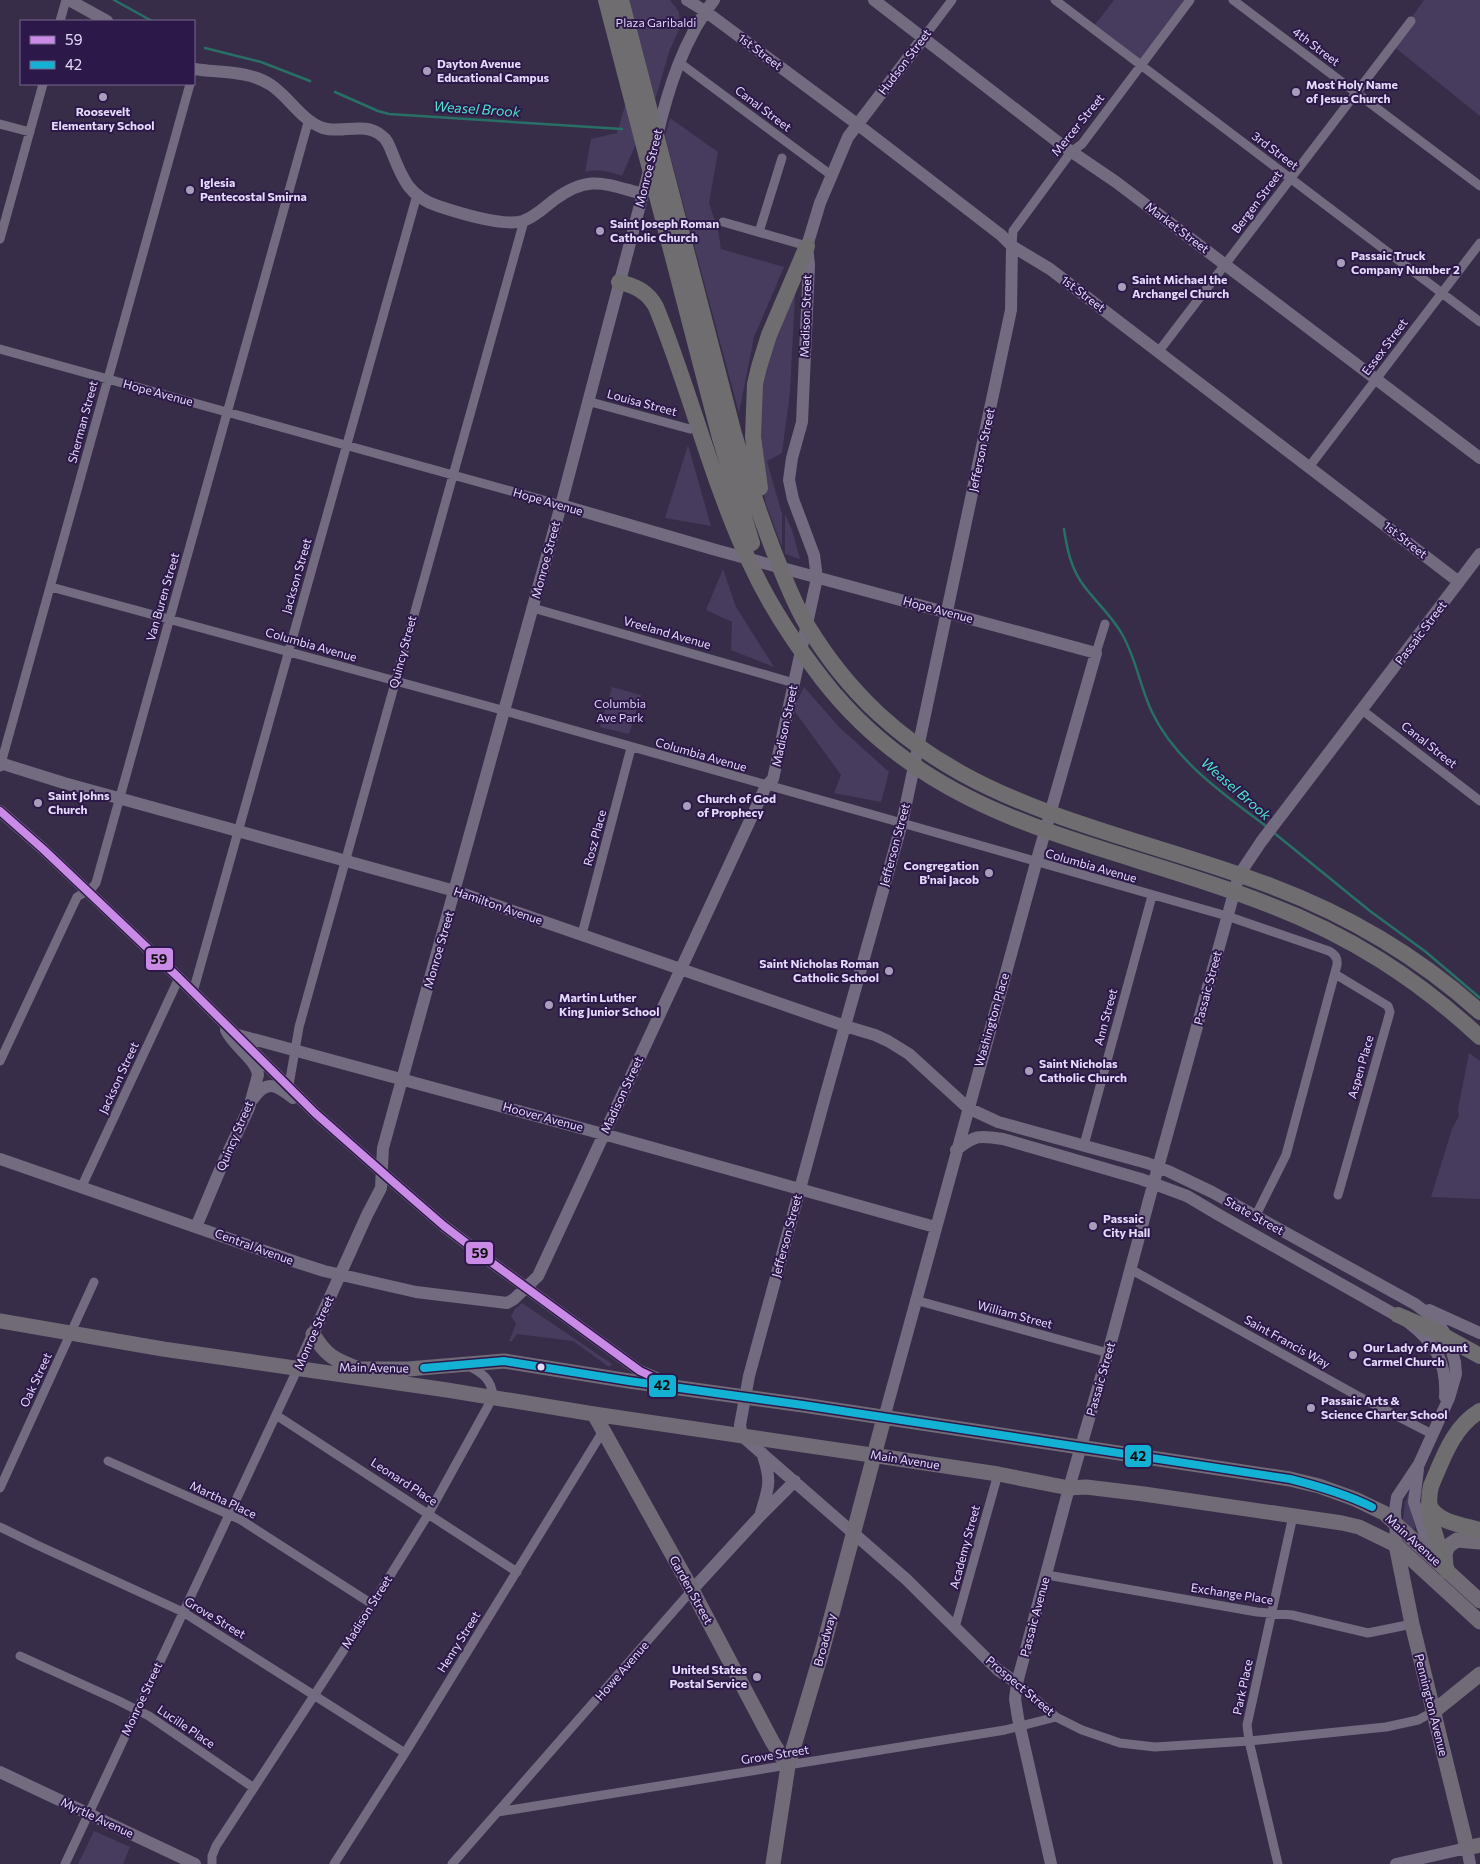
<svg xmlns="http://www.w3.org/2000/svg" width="1480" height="1864" font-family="Commissioner,sans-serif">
<rect width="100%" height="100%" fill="#382d49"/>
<!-- green -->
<path fill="#473b5e" d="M628,0H670L679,12L680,28L670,49L655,100L622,176C609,171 598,169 585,172L591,139L617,133L640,54Z
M1114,0H1192L1143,63L1094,26Z
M1424,0H1480V116L1392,45Z
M670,118L718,152L709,203L718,230L721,249L784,267L754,337L739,413L665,136Z
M796,275L790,392L782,453L767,461L782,514V547L766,504L758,465L759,383Z
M688,445L711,526L665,518Z
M785,514L792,530L800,559L785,554Z
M723,569L736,607L774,667L731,650L732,622L706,610Z
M612,687L641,695L629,734L600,727Z
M804,687L840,728L889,772L881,802L834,793L841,775L793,709Z
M1469,1053L1480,1061V1199L1431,1197L1452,1129L1459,1116L1458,1109Z
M522,1303L612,1364L609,1367L573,1341L517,1334L512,1341H509L516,1324L511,1316L515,1309Z
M1409,1492L1410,1508L1415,1526L1414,1531L1403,1520L1405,1503Z
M94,1831L130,1847L123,1864H78Z"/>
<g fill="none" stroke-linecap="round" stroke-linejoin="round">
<!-- stream -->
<path stroke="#287066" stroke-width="2.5" d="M114,0L152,21
M205,48L261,62L310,81
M335,92L378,111L389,114L622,129
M1064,529C1067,549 1071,569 1084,586C1096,602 1112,616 1122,634C1136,658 1140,687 1152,712C1175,761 1225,795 1267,827
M1273,832L1370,911L1426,952L1480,998"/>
<!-- street -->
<path stroke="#736b80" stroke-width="9" d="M1055,0L1480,322
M1233,0L1480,186
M60,21L66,0
M924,37L952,0
M680,63L831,175
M0,124L30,132
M723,222L807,246
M759,232L782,158
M0,239L43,84
M1012,246L1013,231L1071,152L1082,144L1190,0
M0,349L561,505
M1159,351L1411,21
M587,401L690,429
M1309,467L1480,243
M51,587L491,707L902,823L1227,916L1329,951C1335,954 1338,958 1337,965L1286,1155L1255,1217
M533,608L794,683
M1096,653L1105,624
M1362,710L1480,801
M0,767L190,84
M582,934L631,748
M1335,974L1388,1006L1390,1012L1338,1195
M193,992L417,195
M0,1061L77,897L92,888L96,883L309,119
M289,1085L299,1027L524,221
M1084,1145L1152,896
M81,1188L179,978
M1132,1270L1356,1395L1432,1434
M915,1300L1108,1353
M276,1415L517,1572
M108,1461L241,1520L372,1604
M0,1488L94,1282
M0,1527L37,1545L183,1612L405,1753
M1047,1575L1257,1612L1292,1615L1368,1633L1412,1624
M955,1627L998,1474
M20,1656L117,1700L149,1716L254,1788
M1017,1683L1056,1717L1082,1730L1120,1743L1155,1747L1249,1741L1386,1727L1418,1720L1433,1712
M498,1812L1005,1730L1056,1717
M65,1864L298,1368
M212,1864V1856L216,1846L347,1645L429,1513L493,1397C492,1380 483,1373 468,1366
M334,1864L405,1753L603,1431
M452,1864L692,1590
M1278,1864L1249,1741L1247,1725L1293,1516"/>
<!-- secondary -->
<path stroke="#736b80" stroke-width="12" d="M69,0L107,21
M687,0L705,11L857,124L1001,235L1012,246L1050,269L1459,582
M874,0L1063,146L1116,182L1480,458
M194,69C219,73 248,70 271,85C289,97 302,121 323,128C342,134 365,121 382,136C388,140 390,148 393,155C403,180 410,197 438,206C459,213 503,227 523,221C535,217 545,207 554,200C589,174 605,184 643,194
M657,136C668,89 684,38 714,0
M1012,246L1011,310L902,823L825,1097L749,1376L740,1425L742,1436L906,1579L998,1670L1017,1683
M561,505L716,550L1096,653L1036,863L884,1418
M0,763L64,783L455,891L845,1026L875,1035L888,1041L909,1054L968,1108L998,1122L1147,1163L1168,1171L1212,1192L1415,1304L1435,1319L1448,1338L1455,1362L1456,1374L1449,1398L1419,1464L1397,1497L1395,1510L1396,1545
M0,811L43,849L179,978L315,1113L391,1180L444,1226L491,1262L640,1371L666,1382
M238,1035L614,1137L935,1227
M253,1099C267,1079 276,1085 293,1098
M956,1150C975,1135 979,1135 1003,1139L1141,1179L1187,1196L1219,1215L1408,1322C1435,1343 1447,1361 1445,1397
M0,1159L299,1263L324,1271L416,1292L507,1303L514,1299L538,1276L766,786L773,779L817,578L814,555L793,499L789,480L792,458L802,422L809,265L807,246L820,203L848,137L924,37
M196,1227L222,1165L249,1108L258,1075C257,1060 233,1046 226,1030
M1429,1310L1480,1333
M298,1368L367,1215L381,1188L383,1148L561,505L650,167
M1418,1469L1414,1502L1425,1535L1437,1555
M761,1513C769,1486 772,1481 762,1453
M692,1590L760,1516L795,1481
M0,1772L195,1864
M1051,1864L1018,1718L1015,1699L1017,1683L1069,1488L1108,1353L1149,1200L1237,882L1243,869L1261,842L1480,554
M1396,1864L1467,1848L1470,1864"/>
<!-- primary -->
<path stroke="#706b76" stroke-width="15" d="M0,1321L163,1349L447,1390L594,1414L885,1457L998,1474L1069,1488L1086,1487L1144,1494L1342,1523L1359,1527L1396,1545L1480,1622
M313,1334C326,1356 335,1360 359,1369
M357,1369H408L504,1361L629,1381L803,1405L1290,1479L1319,1486L1355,1499L1384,1513L1480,1601
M594,1414L692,1590L773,1743L788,1766
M1396,1545L1412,1624L1467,1848L1480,1845
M1446,1567L1445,1554L1448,1546L1457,1540L1480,1542
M1433,1712L1480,1674
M773,1864L788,1766L823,1648L884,1418"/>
<!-- highway -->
<path stroke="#6f6d70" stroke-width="16" d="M606,0L720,438L752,543
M621,0L734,434C746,474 759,513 774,552C784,577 793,602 807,625C916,806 1093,819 1271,886C1348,915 1419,957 1480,1012
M619,282C636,286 648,292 656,307C690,390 711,479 749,561C768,603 795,644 823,680C938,828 1105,840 1267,904C1349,935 1416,978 1480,1037
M760,488L753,437L755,384L759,367L769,335L807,246
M1398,1315L1433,1330L1480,1356
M1429,1504C1435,1522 1463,1525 1480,1530
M1447,1571C1439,1545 1424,1513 1431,1486C1443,1458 1453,1427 1480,1411"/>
<defs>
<path id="bus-1" d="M0,811L43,849L179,978L315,1113L391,1180L444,1226L491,1262L640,1371L657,1379"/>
<path id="bus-2" d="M424,1368L504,1361L629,1381L803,1405L1290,1479C1318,1486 1346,1494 1372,1507"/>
</defs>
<!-- bus-1 casing -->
<use href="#bus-1" stroke="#2c1849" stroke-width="11"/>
<!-- bus-2 casing -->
<use href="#bus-2" stroke="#2c1849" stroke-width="11"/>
<!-- bus-1 -->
<use href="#bus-1" stroke="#ca8be6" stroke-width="8"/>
<!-- bus-2 -->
<use href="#bus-2" stroke="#13b2d5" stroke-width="8"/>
</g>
<!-- markers -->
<g fill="#a89ebc" stroke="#2c1849" stroke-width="2">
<circle cx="427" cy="71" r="5"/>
<circle cx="1296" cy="92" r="5"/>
<circle cx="103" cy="97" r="5"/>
<circle cx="190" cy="190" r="5"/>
<circle cx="600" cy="231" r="5"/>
<circle cx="1341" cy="263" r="5"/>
<circle cx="1122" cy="287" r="5"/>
<circle cx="38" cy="803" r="5"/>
<circle cx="687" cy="806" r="5"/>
<circle cx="989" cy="873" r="5"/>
<circle cx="889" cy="971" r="5"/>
<circle cx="549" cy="1005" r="5"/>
<circle cx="1029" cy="1071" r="5"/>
<circle cx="1093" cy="1226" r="5"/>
<circle cx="1353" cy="1355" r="5"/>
<circle cx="1311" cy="1408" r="5"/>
<circle cx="757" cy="1677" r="5"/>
</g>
<circle fill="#e4dbfa" stroke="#2c1849" stroke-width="2" cx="541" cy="1367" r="4.5"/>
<g text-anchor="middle" stroke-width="4" stroke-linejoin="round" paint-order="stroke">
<!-- park labels -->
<g font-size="12" fill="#ddd2f7" stroke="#2c1849">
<text x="656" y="27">Plaza Garibaldi</text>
<text x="620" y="708">Columbia<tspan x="620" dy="14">Ave Park</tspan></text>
</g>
<!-- street labels -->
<g font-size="12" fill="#e4dbfa" stroke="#2c1849">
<text transform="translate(1316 47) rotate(37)" y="4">4th Street</text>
<text transform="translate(760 52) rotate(37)" y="4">1st Street</text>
<text transform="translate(905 62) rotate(-53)" y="4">Hudson Street</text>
<text transform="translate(763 109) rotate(37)" y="4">Canal Street</text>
<text transform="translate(1078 125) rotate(-51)" y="4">Mercer Street</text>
<text transform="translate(1275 151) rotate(37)" y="4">3rd Street</text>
<text transform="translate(649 168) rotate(-76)" y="4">Monroe Street</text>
<text transform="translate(1257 202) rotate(-53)" y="4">Bergen Street</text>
<text transform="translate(1177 228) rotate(37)" y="4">Market Street</text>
<text transform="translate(1083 294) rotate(37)" y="4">1st Street</text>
<text transform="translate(806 316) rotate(-88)" y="4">Madison Street</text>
<text transform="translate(1385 347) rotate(-53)" y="4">Essex Street</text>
<text transform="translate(158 393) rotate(15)" y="4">Hope Avenue</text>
<text transform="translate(642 403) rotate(15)" y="4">Louisa Street</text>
<text transform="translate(83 422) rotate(-75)" y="4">Sherman Street</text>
<text transform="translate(982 450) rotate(-78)" y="4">Jefferson Street</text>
<text transform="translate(548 502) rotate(16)" y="4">Hope Avenue</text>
<text transform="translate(1405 540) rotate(38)" y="4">1st Street</text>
<text transform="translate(546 560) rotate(-75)" y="4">Monroe Street</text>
<text transform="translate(297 576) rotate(-74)" y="4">Jackson Street</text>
<text transform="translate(163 597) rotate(-74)" y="4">Van Buren Street</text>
<text transform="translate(938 610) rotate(15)" y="4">Hope Avenue</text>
<text transform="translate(667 633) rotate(16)" y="4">Vreeland Avenue</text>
<text transform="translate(1421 633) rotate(-53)" y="4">Passaic Street</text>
<text transform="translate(311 645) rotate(16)" y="4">Columbia Avenue</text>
<text transform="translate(403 652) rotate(-75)" y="4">Quincy Street</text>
<text transform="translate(785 726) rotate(-78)" y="4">Madison Street</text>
<text transform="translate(1429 745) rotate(38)" y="4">Canal Street</text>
<text transform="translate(701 755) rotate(16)" y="4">Columbia Avenue</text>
<text transform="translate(595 838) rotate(-75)" y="4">Rosz Place</text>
<text transform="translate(895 845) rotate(-75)" y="4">Jefferson Street</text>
<text transform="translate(1091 866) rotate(16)" y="4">Columbia Avenue</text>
<text transform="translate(498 906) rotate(19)" y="4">Hamilton Avenue</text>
<text transform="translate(439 950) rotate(-74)" y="4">Monroe Street</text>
<text transform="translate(1208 988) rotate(-75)" y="4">Passaic Street</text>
<text transform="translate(1106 1017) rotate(-75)" y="4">Ann Street</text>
<text transform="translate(992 1020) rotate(-74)" y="4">Washington Place</text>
<text transform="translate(1361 1067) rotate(-74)" y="4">Aspen Place</text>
<text transform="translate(119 1078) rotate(-65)" y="4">Jackson Street</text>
<text transform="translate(622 1095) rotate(-65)" y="4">Madison Street</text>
<text transform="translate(543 1117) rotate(15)" y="4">Hoover Avenue</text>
<text transform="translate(235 1136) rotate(-67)" y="4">Quincy Street</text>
<text transform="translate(1254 1216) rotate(29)" y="4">State Street</text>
<text transform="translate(787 1236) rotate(-75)" y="4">Jefferson Street</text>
<text transform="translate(254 1247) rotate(20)" y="4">Central Avenue</text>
<text transform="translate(1015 1315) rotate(15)" y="4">William Street</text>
<text transform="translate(314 1333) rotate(-66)" y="4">Monroe Street</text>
<text transform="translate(1287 1342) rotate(29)" y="4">Saint Francis Way</text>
<text transform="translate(374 1368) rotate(1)" y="4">Main Avenue</text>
<text transform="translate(1101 1379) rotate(-74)" y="4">Passaic Street</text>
<text transform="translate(36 1380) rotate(-65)" y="4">Oak Street</text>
<text transform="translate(905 1460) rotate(9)" y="4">Main Avenue</text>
<text transform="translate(404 1482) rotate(33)" y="4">Leonard Place</text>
<text transform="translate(223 1500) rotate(25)" y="4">Martha Place</text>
<text transform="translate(1413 1540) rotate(42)" y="4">Main Avenue</text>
<text transform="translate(965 1547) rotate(-75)" y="4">Academy Street</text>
<text transform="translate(691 1590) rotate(61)" y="4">Garden Street</text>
<text transform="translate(1232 1594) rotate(9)" y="4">Exchange Place</text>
<text transform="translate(367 1612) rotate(-58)" y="4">Madison Street</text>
<text transform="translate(1035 1617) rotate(-75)" y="4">Passaic Avenue</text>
<text transform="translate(215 1618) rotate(31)" y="4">Grove Street</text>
<text transform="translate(825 1640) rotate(-75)" y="4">Broadway</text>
<text transform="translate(459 1642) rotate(-58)" y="4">Henry Street</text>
<text transform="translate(622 1671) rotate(-49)" y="4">Howe Avenue</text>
<text transform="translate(1020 1686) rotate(40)" y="4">Prospect Street</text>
<text transform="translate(1243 1687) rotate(-78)" y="4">Park Place</text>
<text transform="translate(142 1699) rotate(-65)" y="4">Monroe Street</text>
<text transform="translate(1431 1705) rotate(76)" y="4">Pennington Avenue</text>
<text transform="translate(186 1727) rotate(34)" y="4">Lucille Place</text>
<text transform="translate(775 1755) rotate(-9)" y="4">Grove Street</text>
<text transform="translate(97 1818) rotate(25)" y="4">Myrtle Avenue</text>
</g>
<!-- poi labels -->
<g font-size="12" font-weight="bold" fill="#e4dbfa" stroke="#2c1849" text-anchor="start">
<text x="437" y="68">Dayton Avenue<tspan x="437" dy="14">Educational Campus</tspan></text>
<text x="1306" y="89">Most Holy Name<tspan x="1306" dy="14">of Jesus Church</tspan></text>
<text x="103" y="116" text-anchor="middle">Roosevelt<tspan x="103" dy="14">Elementary School</tspan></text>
<text x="200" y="187">Iglesia<tspan x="200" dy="14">Pentecostal Smirna</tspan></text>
<text x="610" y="228">Saint Joseph Roman<tspan x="610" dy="14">Catholic Church</tspan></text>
<text x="1351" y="260">Passaic Truck<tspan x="1351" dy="14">Company Number 2</tspan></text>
<text x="1132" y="284">Saint Michael the<tspan x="1132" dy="14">Archangel Church</tspan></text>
<text x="48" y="800">Saint Johns<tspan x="48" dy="14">Church</tspan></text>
<text x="697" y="803">Church of God<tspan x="697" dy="14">of Prophecy</tspan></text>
<text x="979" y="870" text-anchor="end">Congregation<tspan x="979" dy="14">B'nai Jacob</tspan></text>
<text x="879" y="968" text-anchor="end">Saint Nicholas Roman<tspan x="879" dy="14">Catholic School</tspan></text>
<text x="559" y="1002">Martin Luther<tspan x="559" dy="14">King Junior School</tspan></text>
<text x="1039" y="1068">Saint Nicholas<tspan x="1039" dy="14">Catholic Church</tspan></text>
<text x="1103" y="1223">Passaic<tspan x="1103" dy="14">City Hall</tspan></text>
<text x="1363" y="1352">Our Lady of Mount<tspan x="1363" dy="14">Carmel Church</tspan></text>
<text x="1321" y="1405">Passaic Arts &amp;<tspan x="1321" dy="14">Science Charter School</tspan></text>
<text x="747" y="1674" text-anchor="end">United States<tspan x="747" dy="14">Postal Service</tspan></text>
</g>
<!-- water labels -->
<g font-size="14" font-style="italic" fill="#4fe3c9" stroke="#2c1849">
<text transform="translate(477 109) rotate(4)" y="5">Weasel Brook</text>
<text transform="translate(1236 789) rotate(41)" y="5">Weasel Brook</text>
</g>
</g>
<g stroke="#2c1849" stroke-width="2">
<rect x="145" y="947" width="29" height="24" rx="5" fill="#ca8be6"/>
<rect x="465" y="1241" width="29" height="24" rx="5" fill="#ca8be6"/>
<rect x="648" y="1374" width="29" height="24" rx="5" fill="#13b2d5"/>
<rect x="1124" y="1444" width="28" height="24" rx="5" fill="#13b2d5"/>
</g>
<g font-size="14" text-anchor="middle" font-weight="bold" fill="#111">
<text x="159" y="964">59</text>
<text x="480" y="1258">59</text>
<text x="662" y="1390">42</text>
<text x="1138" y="1461">42</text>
</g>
<!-- legend -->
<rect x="20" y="20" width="175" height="65" fill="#2c1849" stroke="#766690"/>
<rect x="30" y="36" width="25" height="8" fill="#ca8be6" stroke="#766690"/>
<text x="65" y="45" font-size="15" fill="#e4dbfa">59</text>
<rect x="30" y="61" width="25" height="8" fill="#13b2d5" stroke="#766690"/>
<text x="65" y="70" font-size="15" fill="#e4dbfa">42</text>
</svg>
